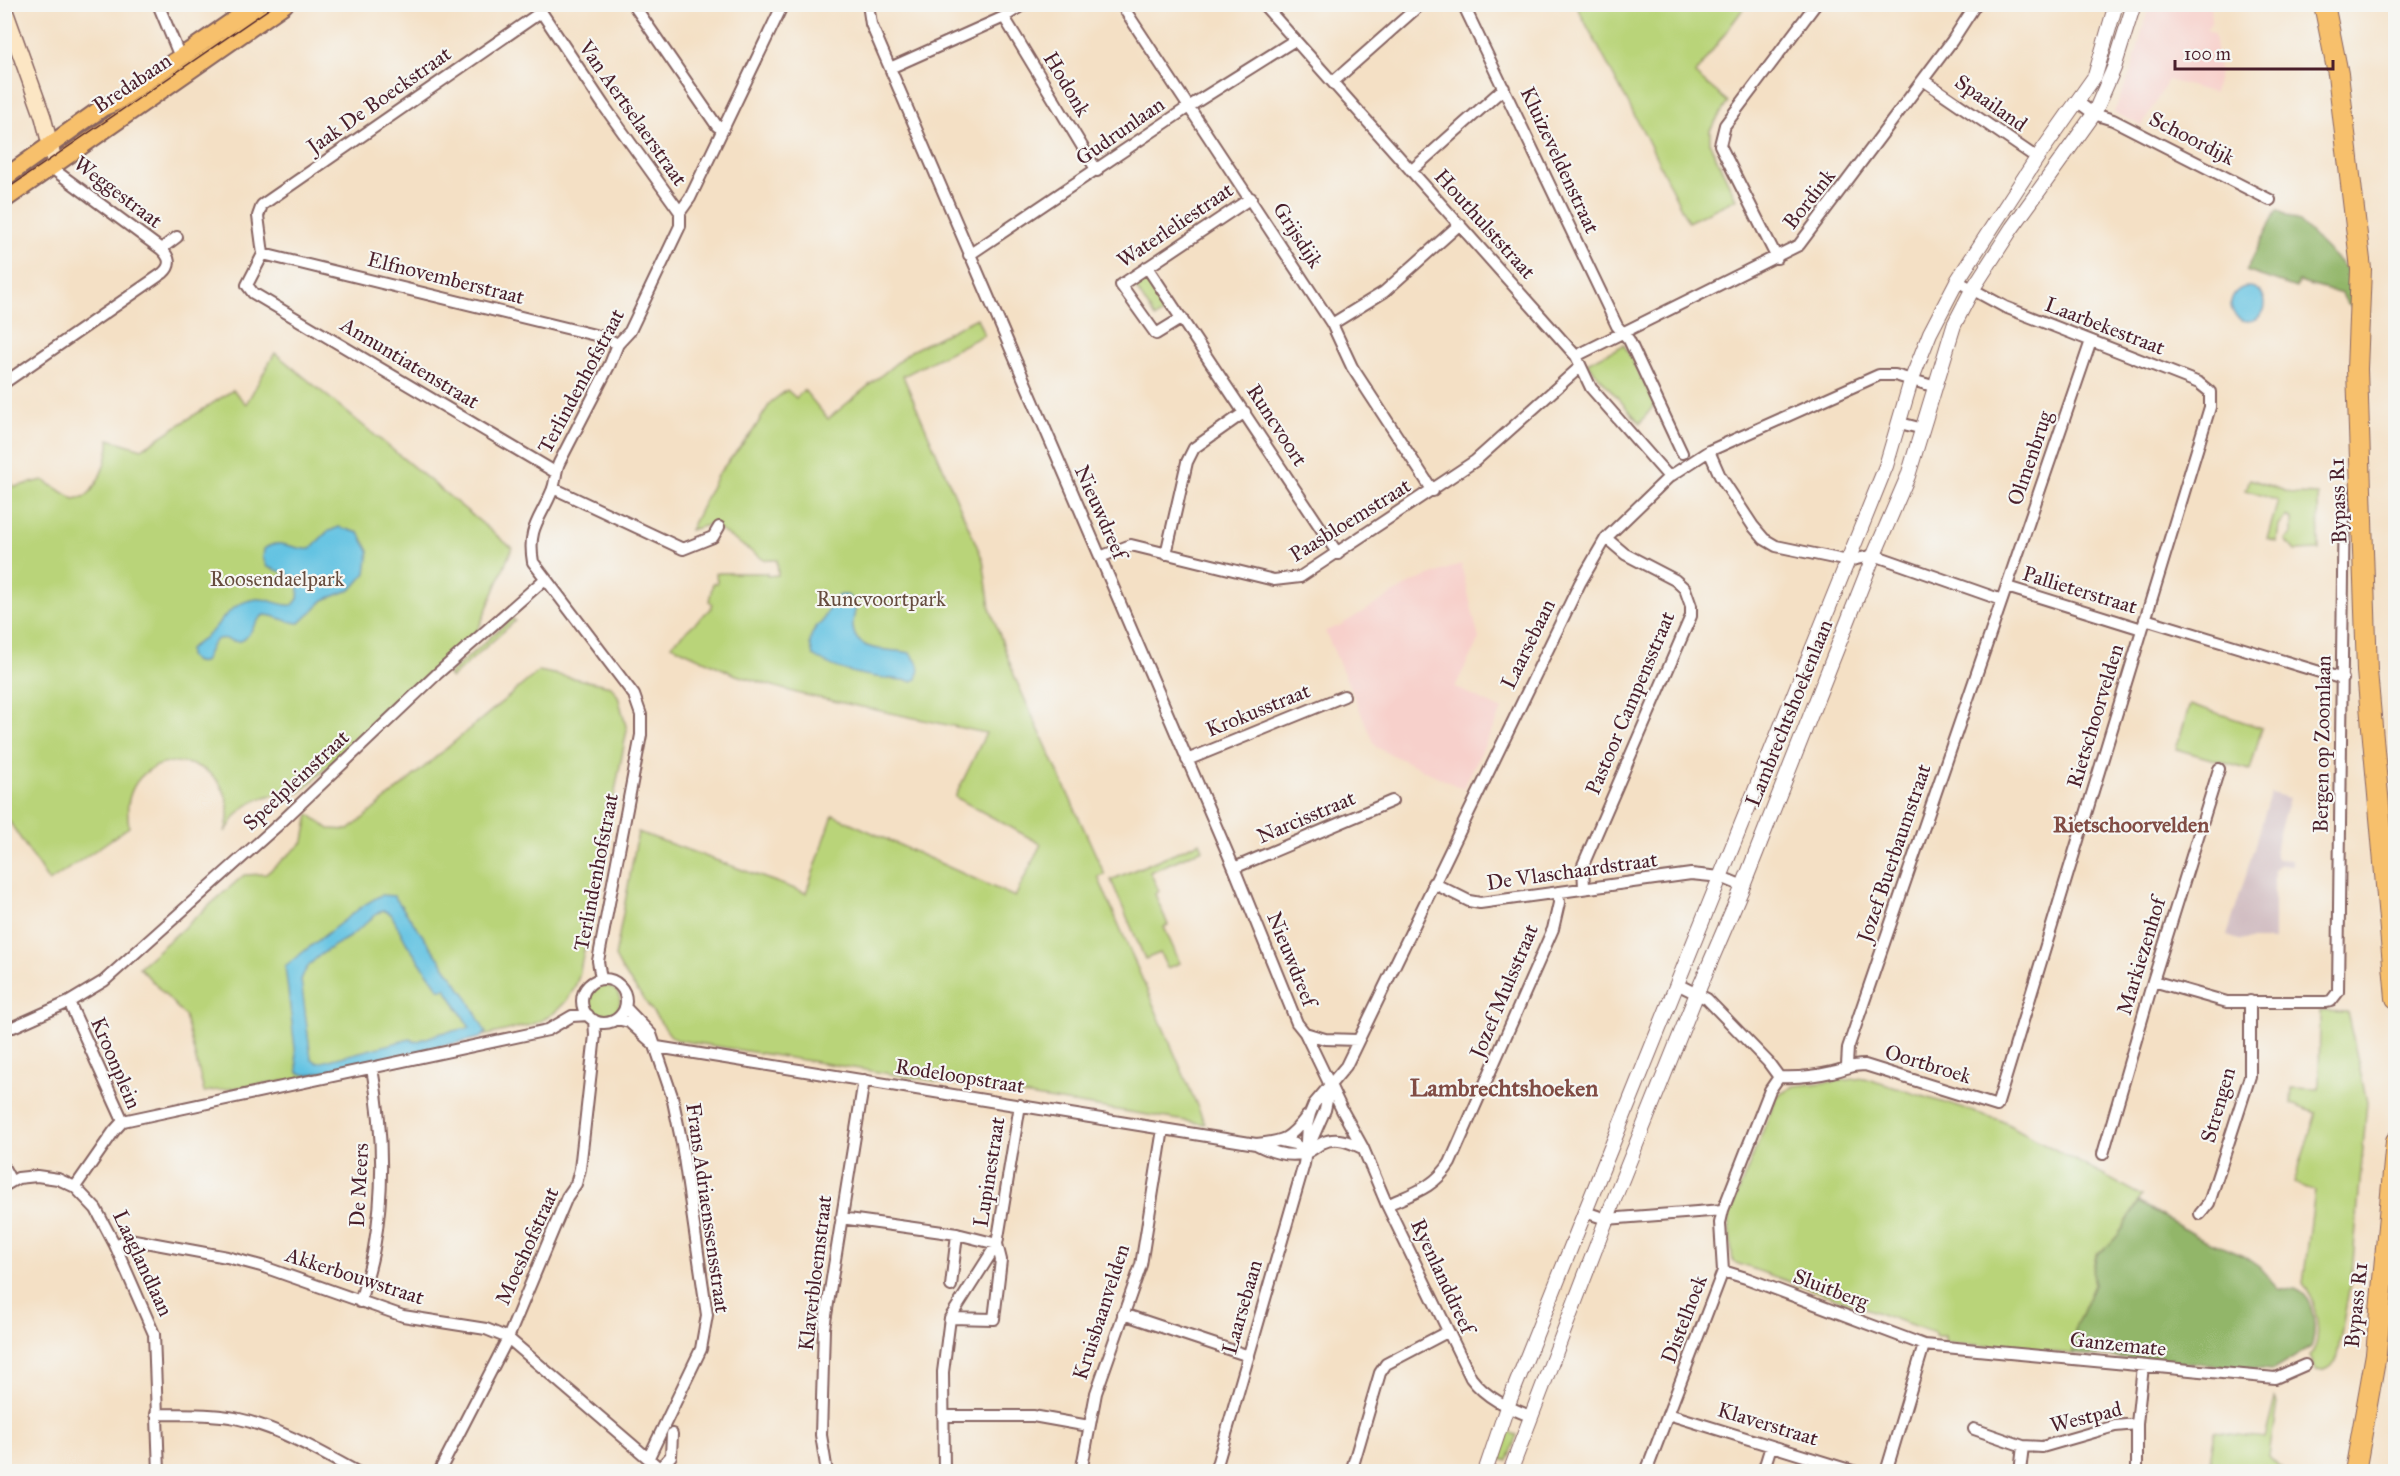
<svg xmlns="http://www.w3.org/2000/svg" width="2400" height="1476" font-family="'IM FELL Great Primer',serif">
<rect width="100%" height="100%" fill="#f6f6f2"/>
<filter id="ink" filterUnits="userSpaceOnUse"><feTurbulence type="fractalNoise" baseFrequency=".0167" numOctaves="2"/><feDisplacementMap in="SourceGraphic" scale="12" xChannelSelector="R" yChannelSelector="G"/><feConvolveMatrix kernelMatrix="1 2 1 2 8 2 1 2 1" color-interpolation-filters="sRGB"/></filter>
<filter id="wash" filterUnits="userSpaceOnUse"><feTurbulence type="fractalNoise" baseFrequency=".008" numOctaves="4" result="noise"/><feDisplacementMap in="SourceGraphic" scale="24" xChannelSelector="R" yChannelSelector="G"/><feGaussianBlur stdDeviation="1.35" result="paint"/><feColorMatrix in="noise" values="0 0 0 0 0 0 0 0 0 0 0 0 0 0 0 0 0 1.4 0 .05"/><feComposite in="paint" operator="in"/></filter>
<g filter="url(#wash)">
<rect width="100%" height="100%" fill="#f4e0c5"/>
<!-- built -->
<path fill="#f7d0cb" d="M2149,5H2211L2212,22L2206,29L2214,34L2219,72L2214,93L2168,80L2142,126L2114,112L2132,69Z
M1461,564L1479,639L1455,687L1502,710L1463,789L1376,747L1325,631L1339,626L1413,582Z"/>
<!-- industrial -->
<path fill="#d2bec2" d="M2271,793L2289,798L2278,835L2275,855L2278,859L2292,860V865H2278L2274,870V940H2239L2227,936Z"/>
<!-- green -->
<path fill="#b9d479" stroke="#827a52" stroke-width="1.5" d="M1576,5H1746L1695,74L1728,102L1710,130V144L1736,199L1688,222L1646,137Z
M1146,276L1168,310L1155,318L1134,285Z
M977,318L984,335L903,376L983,560L990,608L1016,680L1105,875L1098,877L1205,1124L677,1040L670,1035L622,970L615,957L638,832L806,893L833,815L1015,897L1041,844L955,797L986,733L800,694L736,675L671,645L711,608L712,603L709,601L713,583H717L716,573H767V576L778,575L777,560H764L711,524L690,530L718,474L753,431L771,402L787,390L796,398L804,390L828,419L911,351Z
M1624,345L1655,404L1640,423L1587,363Z
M275,353L512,548L478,630L299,793C275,792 252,797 236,816C232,821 229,827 225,832C248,757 140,735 128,804C127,811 128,819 129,827L49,882L5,815L4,471L14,487L43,480L74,499C78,498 84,498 87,495C98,487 111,452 109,439L142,449L233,390L246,404Z
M2250,479L2294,494L2318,495L2319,550L2295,551L2286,540L2292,534V519L2287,516L2279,526L2277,542L2267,539L2278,501L2246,490Z
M512,618L515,621L451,678L448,675Z
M539,671L611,686L618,696L627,730L579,976C571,1001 555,1017 530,1025L293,1080L204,1092L185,1016L139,967L244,875L266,874L300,845L304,841L309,814L329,829L349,830Z
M2190,704L2262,728L2250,770L2176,749Z
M1200,842L1203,849L1150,872L1159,891L1155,894L1168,925L1164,927L1180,963L1167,968L1160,953L1145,959L1111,880Z
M590 1001a15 15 0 1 1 30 0a15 15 0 1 1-30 0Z
M2320,1011L2347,1012L2367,1102L2352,1273L2336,1362C2330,1368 2325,1372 2316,1370L2310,1355C2325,1339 2315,1300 2303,1283L2315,1191L2294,1183L2316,1113L2291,1104L2292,1088L2319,1089Z
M1864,1078L2000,1120L2142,1196L2116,1239L2111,1245L2096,1254L2092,1273L2094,1285L2075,1328L2073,1354L1945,1342V1336H1935V1333L1733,1262L1728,1218L1777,1096L1794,1086Z
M2275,1399L2277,1403L2269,1456L2284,1471H2208L2215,1432L2265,1438Z
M1504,1431L1517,1435L1508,1461L1495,1457Z"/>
<!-- forest -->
<path fill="#92b669" stroke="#6e6a4a" stroke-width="1.5" d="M2277,210L2298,221L2347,269L2352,271L2353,306L2347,304L2342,294L2298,282L2296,288L2246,271Z
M2139,1202L2194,1235L2243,1256L2259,1267L2278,1288C2285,1290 2292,1287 2297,1290C2315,1297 2317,1332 2311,1347L2273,1370L2073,1354L2075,1328L2094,1285L2092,1273L2097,1254C2118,1241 2126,1223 2139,1202Z"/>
<!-- water -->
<path fill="#64c3e2" stroke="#577186" stroke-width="1.5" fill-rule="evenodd" d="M2231 304a17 17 0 1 1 34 0a17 17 0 1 1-34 0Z
M339,527L359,533L369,551L366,573L352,589L324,600L300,623C286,623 277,615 264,615C254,621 251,635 243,640C228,648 218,621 205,661C198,665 193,661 189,656V649C197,643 205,638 212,631C225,616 235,601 257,599C270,598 280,607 293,605L298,599L299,586L288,574L267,567L263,558L264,549C280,536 293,551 310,549L327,532Z
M840,595H847L856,603C856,611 852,619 853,627C855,655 893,648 910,653C918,662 921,667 917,679L912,681C879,678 841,675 813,655L810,644L811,636L816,627L822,622L834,598Z
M381,895L394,896L467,997L486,1033L480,1038L308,1075L298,1073L285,966L364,905ZM383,910L391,914L407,944L439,989H446L470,1028L441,1033L415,1042L410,1039L318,1063L311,1058L301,980C308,958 332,948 349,937C361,929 370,917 383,910Z"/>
</g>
<g filter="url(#ink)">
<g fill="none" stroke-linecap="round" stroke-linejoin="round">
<defs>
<path id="minor" d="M158,4L180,57
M536,4L604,106L680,212
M633,4L717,126L722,129
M868,4L871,24L1234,868L1297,1023L1305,1033L1342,1110L1363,1148L1387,1205L1471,1378C1486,1398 1507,1407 1530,1416
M1121,4L1332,324L1352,367L1433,491
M1263,4L1576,356L1591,388L1669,477
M1463,4L1617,326L1629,340L1682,453
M541,12L262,205L258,216L263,254L247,285L253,293L555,472
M1004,17L1097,171
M890,68L1004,17L1024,4
M1923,80L2037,158
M1333,82L1421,4
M2078,102L2094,114L2113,120L2270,200
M1411,171L1504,88
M161,249L177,237
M263,254L603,337L618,344
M969,255L1190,106L1295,40
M1777,258L1720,145L1725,125L1816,4
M1147,267L1338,554
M1182,318L1156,334L1121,285L1251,198
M1332,324L1384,292L1460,224
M1576,356L1799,245L1952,41L1976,4
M4,383L163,273C172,265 170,257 161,249L57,172L55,164
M1900,423L1923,429
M1709,451L1720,476L1753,526L1764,539L1776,546L1848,561L1874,555L2002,600
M553,488L683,549L713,537L719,527
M1166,554L1187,462L1194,448L1245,412
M1100,557L1131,545L1274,580L1300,577L1475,461L1580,367
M2007,587L2142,629
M2145,619L2343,679
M1187,760L1344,696
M1234,868L1392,801
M1433,883L1469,901L1480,903L1691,874L1721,877L1743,886
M1584,888L1583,865L1691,616V606L1685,589L1675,580L1625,554L1606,538
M601,979L598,961L641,735V715L634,695L533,562C527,528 540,520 552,491C556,482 555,472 559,463L610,364L618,344L630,331L680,226V212L690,198L783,4
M582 1001a22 22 0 1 1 44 0a22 22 0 1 1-44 0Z
M2153,981L2227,1002H2326L2331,1001L2338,992L2344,491
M1677,984L1707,999L1768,1062L1779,1077
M69,1002L123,1121
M625,1007L651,1034L672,1096L682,1144L707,1315L701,1349L649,1457
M617,1019L629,1022L657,1047L1256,1144C1284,1141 1289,1140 1307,1116
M4,1027H13L69,1002L104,981L277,826L437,674L545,579
M1305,1033L1325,1039L1358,1040
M1847,1065L1848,1048L2091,341
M1779,1077C1796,1078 1815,1076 1832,1072C1847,1069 1848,1065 1865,1065L1997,1106L2210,407V392L2199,383L2005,307L1957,281
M123,1121L548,1030L572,1016L588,1015
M1281,1141L1295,1144L1306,1153
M1256,1144C1271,1152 1289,1158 1306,1153C1311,1151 1317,1146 1322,1143C1336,1136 1350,1142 1362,1148
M1306,1153L1325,1110L1330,1086
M2103,1154L2153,981L2219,769
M4,1168L11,1181
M4,1186L18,1178L37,1176L58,1179L75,1187L96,1209L115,1245L154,1334L159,1472
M75,1187L114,1131L123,1121
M1387,1205C1413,1193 1434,1188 1450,1163L1553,929L1559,903L1558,892
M1585,1212L1606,1219L1723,1210
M2200,1214L2209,1203L2250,1076V1001
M841,1218L957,1234L997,1244
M115,1245L129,1239L227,1257L261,1266L403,1316L486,1329L508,1338L664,1472
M1723,1271L1746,1278L1924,1345L2275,1378L2305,1365
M951,1286L957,1234
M360,1302C365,1284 371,1266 374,1248C385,1187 383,1129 372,1068
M1123,1314L1249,1356
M950,1318L994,1319L1001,1260L997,1244
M156,1414C182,1415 209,1413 235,1418C278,1427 319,1451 357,1472
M1668,1414L1856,1472
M943,1416H1033L1089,1426
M1974,1429L2023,1446L2042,1447L2115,1426L2137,1424
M660,1468L671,1456L672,1434
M439,1472L508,1338L567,1197L576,1184L580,1169L595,1035L594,1020
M827,1472L821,1435L824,1328L864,1080
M944,1472L943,1372L950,1318L997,1244L1020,1105
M1081,1472L1096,1393L1141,1265L1163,1129
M1215,1472L1304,1164C1308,1142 1303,1126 1314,1104L1346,1066L1580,583L1606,538L1669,477L1709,451L1879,375H1895L1936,387
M1351,1472L1380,1373L1386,1364L1447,1332
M1646,1472L1723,1271L1720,1223L1723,1210L1770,1090L1779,1077
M1763,1472L1771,1446
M1886,1472L1924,1345
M2020,1472L2023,1446
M2137,1472V1424L2143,1366"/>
<path id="tertiary" d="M1485,1472L1507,1407L1585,1212L1886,466L1911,381L1930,333L1957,281L2037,158L2095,76L2116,4
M1510,1472L1617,1192L1697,993L1743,886L1874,555L1908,476L1954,325L1972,290L2012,228L2094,114L2114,68L2134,4"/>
<path id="secondary" d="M4,8L43,117L55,164"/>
<path id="primary" d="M4,178L102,108L116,102L257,4
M4,200L285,4"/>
<path id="motorway" d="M2324,4L2338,74L2361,269L2357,369L2367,671L2396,998
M2355,1472L2376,1354L2396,1141"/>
</defs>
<!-- minor casing -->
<use href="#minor" stroke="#866361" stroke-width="14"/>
<!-- tertiary casing -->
<use href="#tertiary" stroke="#866361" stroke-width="16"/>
<!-- secondary casing -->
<use href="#secondary" stroke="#866361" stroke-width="18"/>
<!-- primary casing -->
<use href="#primary" stroke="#866361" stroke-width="20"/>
<!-- motorway casing -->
<use href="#motorway" stroke="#866361" stroke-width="22"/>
<!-- minor -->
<use href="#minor" stroke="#fff" stroke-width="10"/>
<!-- tertiary -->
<use href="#tertiary" stroke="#fff" stroke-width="14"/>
<!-- secondary -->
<use href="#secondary" stroke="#fce6c4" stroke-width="15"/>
<!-- primary -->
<use href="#primary" stroke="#f7c06c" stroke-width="16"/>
<!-- motorway -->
<use href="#motorway" stroke="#f7c06c" stroke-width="20"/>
<!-- tram -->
<path stroke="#4a1f2b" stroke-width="1.5" d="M4,191L276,4"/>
</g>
</g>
<g text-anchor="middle" stroke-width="4.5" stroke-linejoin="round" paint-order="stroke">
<!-- street labels -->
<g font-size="21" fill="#4a1f2b" stroke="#f6f6f2">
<text transform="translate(132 83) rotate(-34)" y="7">Bredabaan</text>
<text transform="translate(1067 84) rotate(59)" y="7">Hodonk</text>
<text transform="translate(379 100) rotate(-35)" y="7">Jaak De Boeckstraat</text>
<text transform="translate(1991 103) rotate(35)" y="7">Spaailand</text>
<text transform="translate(633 113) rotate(55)" y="7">Van Aertselaerstraat</text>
<text transform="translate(1120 131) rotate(-35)" y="7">Gudrunlaan</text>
<text transform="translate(2192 138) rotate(27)" y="7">Schoordijk</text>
<text transform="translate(1560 160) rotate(65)" y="7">Kluizeveldenstraat</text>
<text transform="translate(118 192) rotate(37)" y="7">Weggestraat</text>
<text transform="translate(1809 199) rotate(-52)" y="7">Bordink</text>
<text transform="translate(1485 224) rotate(48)" y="7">Houthulststraat</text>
<text transform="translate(1175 225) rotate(-34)" y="7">Waterleliestraat</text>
<text transform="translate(1298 235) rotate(57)" y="7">Grijsdijk</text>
<text transform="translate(446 278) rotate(14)" y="7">Elfnovemberstraat</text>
<text transform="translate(2105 326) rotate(21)" y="7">Laarbekestraat</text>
<text transform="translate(410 363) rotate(31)" y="7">Annuntiatenstraat</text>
<text transform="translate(581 381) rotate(-62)" y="7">Terlindenhofstraat</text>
<text transform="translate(1277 425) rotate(57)" y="7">Runcvoort</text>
<text transform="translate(2030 458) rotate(-71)" y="7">Olmenbrug</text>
<text transform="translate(2338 501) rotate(-92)" y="7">Bypass R1</text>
<text transform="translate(1101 512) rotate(66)" y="7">Nieuwdreef</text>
<text transform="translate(1350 520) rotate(-32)" y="7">Paasbloemstraat</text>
<text transform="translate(2080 590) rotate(17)" y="7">Pallieterstraat</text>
<text transform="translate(1528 644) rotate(-64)" y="7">Laarsebaan</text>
<text transform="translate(1630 703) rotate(-67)" y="7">Pastoor Campensstraat</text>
<text transform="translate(1258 710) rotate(-22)" y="7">Krokusstraat</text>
<text transform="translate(1789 713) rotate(-68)" y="7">Lambrechtshoekenlaan</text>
<text transform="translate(2095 716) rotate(-73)" y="7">Rietschoorvelden</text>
<text transform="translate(2322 744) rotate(-89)" y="7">Bergen op Zoomlaan</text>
<text transform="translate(296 780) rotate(-43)" y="7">Speelpleinstraat</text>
<text transform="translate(1306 817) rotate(-23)" y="7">Narcisstraat</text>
<text transform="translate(1894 853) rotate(-71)" y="7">Jozef Buerbaumstraat</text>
<text transform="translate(1572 871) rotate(-8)" y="7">De Vlaschaardstraat</text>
<text transform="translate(596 872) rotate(-79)" y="7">Terlindenhofstraat</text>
<text transform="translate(2141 956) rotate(-73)" y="7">Markiezenhof</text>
<text transform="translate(1292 959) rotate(68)" y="7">Nieuwdreef</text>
<text transform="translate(1504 991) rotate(-67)" y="7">Jozef Mulsstraat</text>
<text transform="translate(116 1063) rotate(67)" y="7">Kroonplein</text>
<text transform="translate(1928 1064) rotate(17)" y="7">Oortbroek</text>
<text transform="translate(960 1076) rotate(9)" y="7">Rodeloopstraat</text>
<text transform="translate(2218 1105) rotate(-74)" y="7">Strengen</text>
<text transform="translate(989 1172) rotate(-81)" y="7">Lupinestraat</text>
<text transform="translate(359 1185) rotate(-87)" y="7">De Meers</text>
<text transform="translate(708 1208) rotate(82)" y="7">Frans Adriaenssensstraat</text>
<text transform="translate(527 1246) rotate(-66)" y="7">Moeshofstraat</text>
<text transform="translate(143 1263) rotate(65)" y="7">Laaglandlaan</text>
<text transform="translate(815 1273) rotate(-83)" y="7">Klaverbloemstraat</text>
<text transform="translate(355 1276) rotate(18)" y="7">Akkerbouwstraat</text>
<text transform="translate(1443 1276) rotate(65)" y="7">Ryenlanddreef</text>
<text transform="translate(1831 1289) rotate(21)" y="7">Sluitberg</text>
<text transform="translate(2356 1305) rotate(-84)" y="7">Bypass R1</text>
<text transform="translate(1242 1307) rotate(-74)" y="7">Laarsebaan</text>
<text transform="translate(1101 1312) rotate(-72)" y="7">Kruisbaanvelden</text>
<text transform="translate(1684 1319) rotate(-69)" y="7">Distelhoek</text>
<text transform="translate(2118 1344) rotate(6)" y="7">Ganzemate</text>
<text transform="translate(2086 1417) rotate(-14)" y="7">Westpad</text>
<text transform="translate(1768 1424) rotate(17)" y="7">Klaverstraat</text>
</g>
<!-- park labels -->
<g font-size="21" fill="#664c3e" stroke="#f6f6f2">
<text x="277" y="586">Roosendaelpark</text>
<text x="881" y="606">Runcvoortpark</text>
</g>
<!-- neighbourhood labels -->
<g font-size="22" font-weight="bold" fill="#814c44" stroke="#f6f6f2">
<text x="2131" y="832">Rietschoorvelden</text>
</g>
<!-- quarter labels -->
<g font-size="24" font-weight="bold" fill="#814c44" stroke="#f6f6f2">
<text x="1504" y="1096">Lambrechtshoeken</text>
</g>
</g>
<!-- margin -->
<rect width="2400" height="1476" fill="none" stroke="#f6f6f2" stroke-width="24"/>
<!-- scale -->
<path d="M2175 60v9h158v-9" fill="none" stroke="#4a1f2b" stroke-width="3"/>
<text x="2184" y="60" font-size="18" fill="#4a1f2b" stroke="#f6f6f2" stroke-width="4.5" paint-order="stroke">100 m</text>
</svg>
